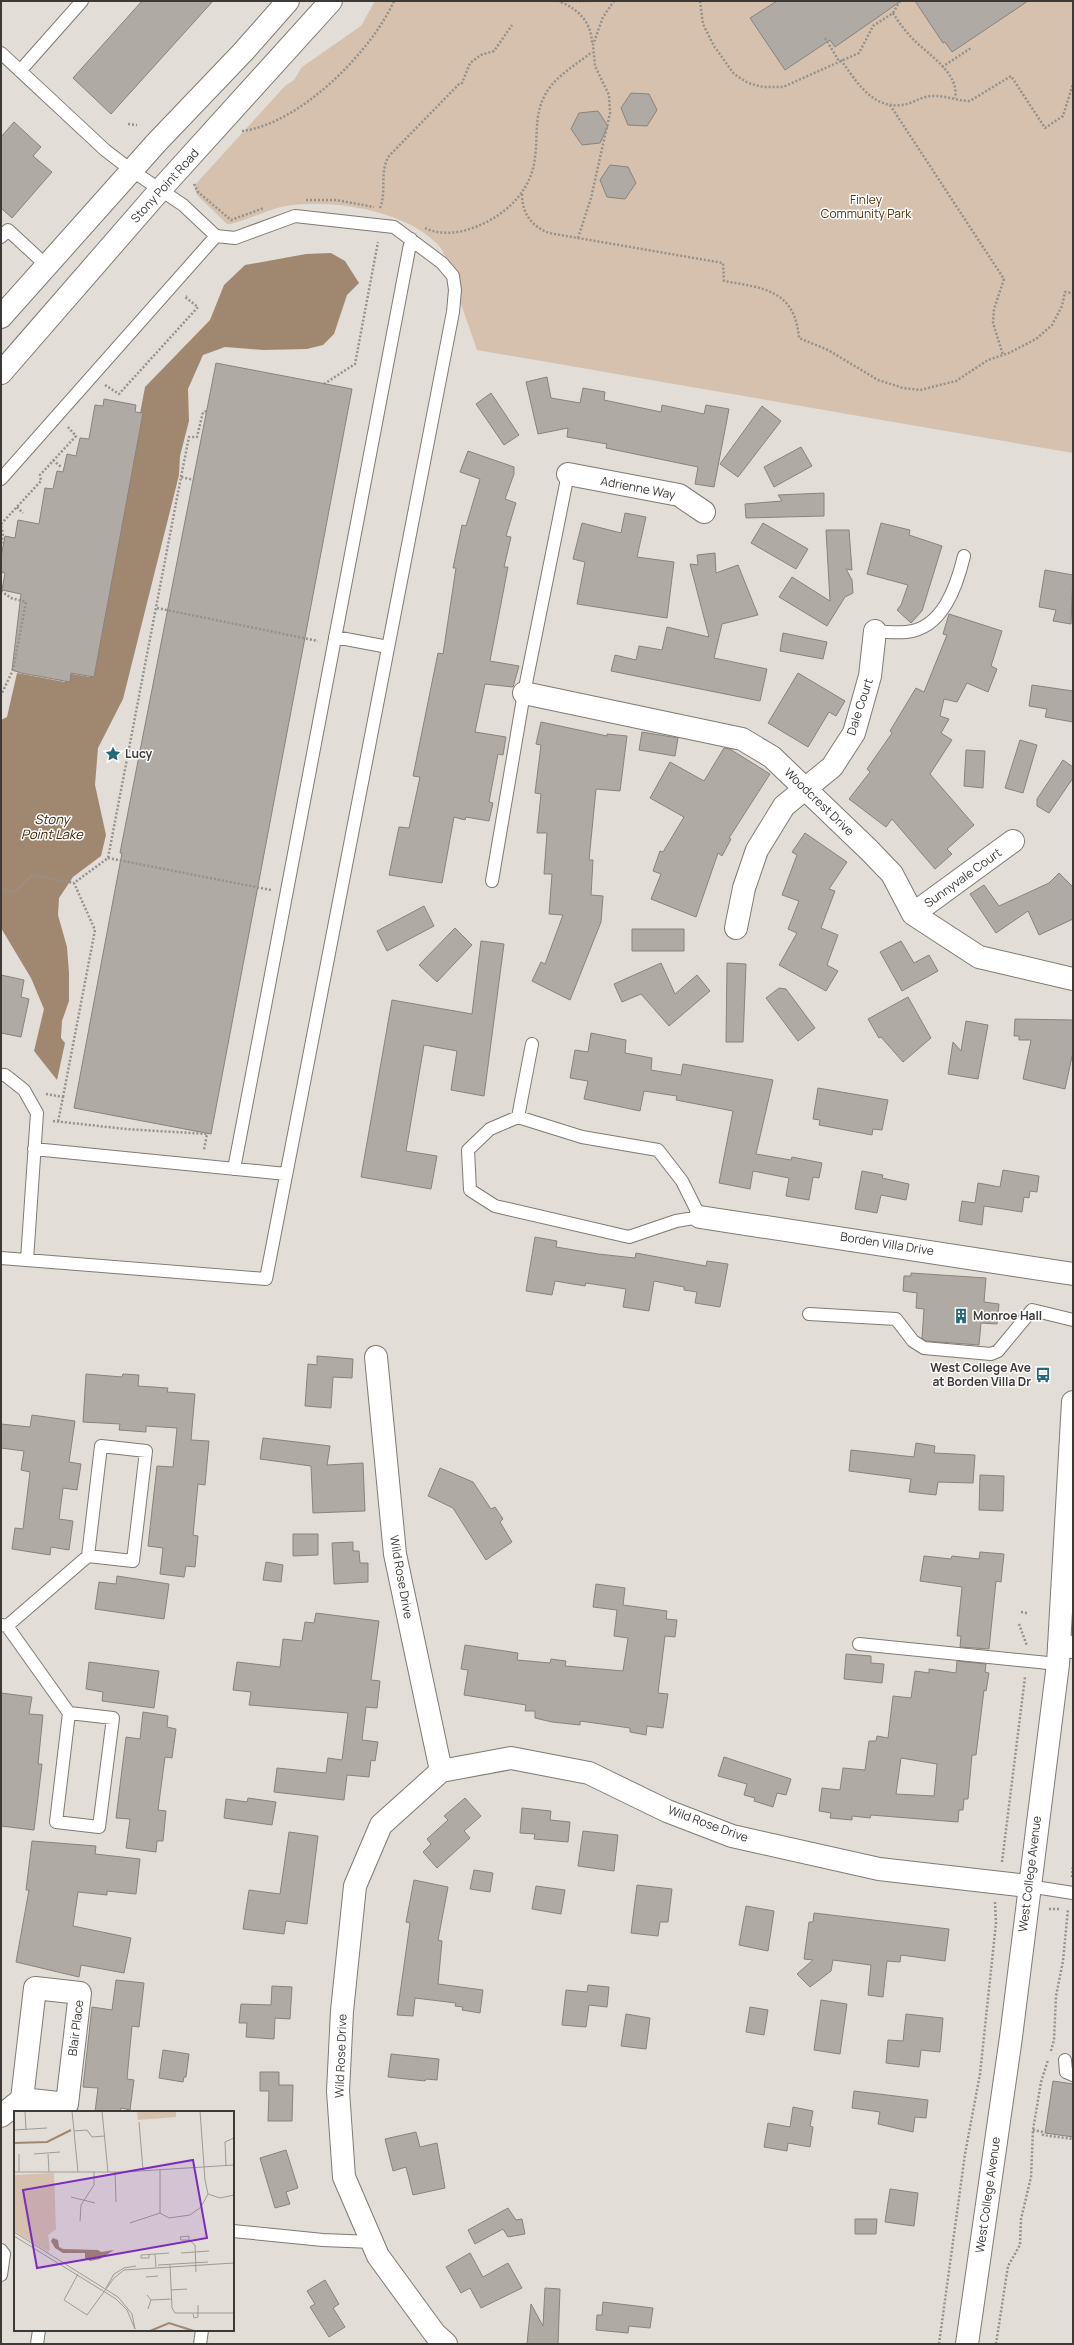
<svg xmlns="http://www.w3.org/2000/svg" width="1074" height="2345" font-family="Manrope,sans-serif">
<rect width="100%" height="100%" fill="#e3ddd7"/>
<!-- green -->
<path fill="#d5c1ad" d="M375,1H1073V453L477,350C468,324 459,298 450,273C447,265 445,253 440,247C408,210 327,197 281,207C271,209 232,226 227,224L197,195L194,186L285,86L294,80L302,67L361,26Z"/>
<!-- water -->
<path fill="#a08870" d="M331,253L345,261L359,283L347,295L334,334L323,345L307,349L263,350L225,347L203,355L188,389L189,421L180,456L179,475L123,699L98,748L95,785L106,835L101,856L73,877L59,898L58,915L67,947L69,973V1001L62,1021L61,1038L65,1043L57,1080L34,1051L44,1009L31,978L1,928V720L7,717L17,673L65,682L67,673L90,677L145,387L210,320L224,285L245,265L306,254Z"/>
<!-- building -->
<path fill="#b0aaa4" stroke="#89837e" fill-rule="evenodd" d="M142,1H213L111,114L73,78Z
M777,1H901L835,47L830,40L785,70L750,18Z
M915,1H1028L952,52L945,42L943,43Z
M631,93L649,94L657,110L647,126L628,125L621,108Z
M598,111L608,126L600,143L582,145L571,129L579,113Z
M14,122L41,147L33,156L52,172L12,218L1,208V137Z
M610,165L628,167L636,183L625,199L607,197L600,180Z
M216,363L352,389L211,1134L74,1108L122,853H120Z
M547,377L551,398L580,403L583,388L605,392L604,400L661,412L662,405L704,414L706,405L729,409L714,487L695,484L698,467L606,448L607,444L567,437L568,428L538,434L526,382Z
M491,393L519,435L504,445L476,404Z
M104,399L136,405L135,412L143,413L94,677L71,673L70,682L21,673L12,670L21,594L2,590L5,573L1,572V557L5,536L15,538L18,520L39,524L45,488L53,489L57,471L63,472L67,454L76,456L80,438L89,439L95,405L103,406Z
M762,406L781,421L738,477L720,464Z
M801,447L812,466L774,487L764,467Z
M468,451L514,467V474L505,499L516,503L506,536L511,537L504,567H508L490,661L519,666L513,687L485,684L475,732L506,737L503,755L498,754L489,802L493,803L489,821L466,817L465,820L454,817L442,883L389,875L399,827L409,828L420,777L413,776L438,653L443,654L456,568H453L462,525L466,526L480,479L460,472Z
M824,493V516L746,518L745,504L782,501L778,495Z
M625,513L646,517L637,557L674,562L667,618L577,604L585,562L573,559L582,523L621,533Z
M763,523L808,549L796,569L751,543Z
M881,523L910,530L909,535L942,546L922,611L911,623L897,610L901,605L908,585L867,574Z
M826,530H849L852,570L846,569L852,580L853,593L845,597L827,626L779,597L792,577L830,601Z
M715,553L716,573L738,565L758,615L722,624L714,658L767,669L760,701L611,671L615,655L636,660L639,646L662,650L667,627L709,637L690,564L698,565L697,555Z
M1045,570L1073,575L1071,624L1053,621L1056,610L1039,607Z
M949,614L1002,631L991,666L997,669L988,692L967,683L957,702L944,699L940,716L949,719L941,733L952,740L930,774L974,825L947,849L952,854L935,869L892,819L886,827L849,799L870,772L867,769L892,733L890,731L916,688L924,692L947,635L943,634Z
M783,633L827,642L823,659L780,651Z
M798,673L845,701L836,716L829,712L808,747L768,723Z
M1032,685L1073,691V722L1045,717L1047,709L1029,706Z
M541,722L607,736V734L627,736L620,791L596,789L589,860H593L591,895L603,896L601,922L570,1000L532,981L541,962L545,964L563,915L549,914L552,874H544L547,833H537L541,794L535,793L541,745L536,744Z
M642,732L678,738L675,756L639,750Z
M1020,740L1037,745L1023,793L1005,788Z
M724,748L730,749L770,774L729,838L731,839L722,856L718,853L696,917L651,899L661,874L653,871L660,851L663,852L684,817L650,798L670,762L704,781Z
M966,750L985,751L983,788L964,786Z
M1063,760L1073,767V778L1049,813L1037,806V799Z
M805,833L847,862L829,889L835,891L821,928L838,935L827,965L838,971L826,991L779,965L797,933L788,929L799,901L782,895L797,855L792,852Z
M1059,873L1073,887V919L1039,935L1028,911L996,933L970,894L984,885L999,906L1049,883Z
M424,906L434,926L387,951L377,931Z
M455,928L472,945L437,982L419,965Z
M632,929H684V951H632Z
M481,941L504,944L484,1096L451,1090L457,1051L424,1045L406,1151L437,1156L431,1189L361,1177L392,1000L472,1014Z
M901,941L914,963L929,955L938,971L902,991L880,952Z
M661,963L675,994L697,975L710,991L669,1026L641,994L622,1002L614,984Z
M727,963L746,964L743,1042H726Z
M1,975L24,980L21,997L29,999L21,1037L1,1033Z
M779,988L786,989L815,1028L798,1041L766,998Z
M908,997L931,1038L903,1062L881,1037L879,1038L868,1019Z
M1015,1019L1073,1020V1052L1065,1089L1023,1079L1031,1040H1019V1036H1014Z
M966,1021L988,1025L978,1079L948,1074L953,1042L961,1051Z
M591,1033L626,1040L625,1053L652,1058L651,1070L681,1075L683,1064L773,1080L756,1154L791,1160L792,1157L822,1163L819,1178L813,1177L809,1200L786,1196L789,1178L753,1171L750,1189L719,1183L733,1111L676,1100L677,1096L644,1091L640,1111L584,1099L588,1081L570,1078L575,1050L588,1052Z
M818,1088L888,1100L882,1130L873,1129L872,1135L819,1125L820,1120L813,1119Z
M1003,1170L1039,1176L1037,1192L1030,1191L1029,1198L1024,1197L1022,1212L984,1206L982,1225L959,1221L962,1201L975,1203L978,1183L1000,1187Z
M862,1171L883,1175L882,1178L909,1184L906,1200L881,1195L877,1213L855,1209Z
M535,1237L557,1241L556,1247L598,1254L635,1258L636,1253L706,1266L707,1261L728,1264L720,1307L695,1303L697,1292L684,1290V1287L654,1281L649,1311L623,1307L626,1289L586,1283L585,1286L555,1281L552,1295L526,1291Z
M911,1273L986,1278L984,1302L999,1304L997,1324L981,1323L979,1345L926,1341L922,1338L924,1309L916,1308L917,1293L903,1291L904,1276H911Z
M317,1356L353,1359L352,1378L333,1377L331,1408L305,1406L308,1364L317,1365Z
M86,1374L122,1377L123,1374L139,1375L138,1386L168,1388L167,1392L195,1394L191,1440L209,1441L205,1485L198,1484L193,1535L198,1536L195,1567L186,1566L184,1577L160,1574L163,1548L148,1546L157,1466L173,1467L177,1428L146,1426V1432L119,1430L120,1424L83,1422Z
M32,1415L75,1421L69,1462L81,1464L77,1490L63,1488L59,1519L73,1521L69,1550L51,1547L50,1555L12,1549L15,1528L23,1529L30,1472L21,1470L24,1451L1,1448V1424L30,1427Z
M263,1438L330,1446L327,1465L363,1463L365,1511L313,1513L311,1466L260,1459Z
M916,1443L935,1446L934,1453L975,1455L973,1483L938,1482L936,1495L909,1492L911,1479L849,1471L851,1450L914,1457Z
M440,1468L473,1482L491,1509L495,1507L503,1519L500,1522L512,1542L486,1560L453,1508L428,1496Z
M980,1475L1004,1476L1003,1511L979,1510Z
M293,1534H318V1555L293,1556Z
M353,1542V1551H359L360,1563H368V1582L334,1584L332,1543Z
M980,1552L1004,1554L1001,1582L996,1581L989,1649L960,1647L961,1636H957L962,1587L920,1581L924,1556L951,1559L952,1556L979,1559Z
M266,1562L283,1565L281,1582L263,1580Z
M117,1576L169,1584L164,1619L95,1609L99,1582L116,1584Z
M596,1584L625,1588L623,1605L667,1611L666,1619L677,1620L675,1637L665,1636L658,1693L668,1694L663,1728L647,1726L646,1735L630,1732V1728L580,1721V1725L552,1722L535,1718V1711H525L526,1705L464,1695L468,1670L461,1669L465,1645L518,1653L517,1660L550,1663L551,1659L566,1661L565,1666L623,1671L628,1638L614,1636L617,1610L593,1607Z
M316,1613L379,1621L371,1680L380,1681L377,1708L366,1707L362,1740L378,1742L375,1761L371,1760L369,1777L347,1775L344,1800L274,1792L277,1768L326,1773L328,1758L342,1760L348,1713L249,1705L251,1692L233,1690L237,1662L280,1667L283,1639L302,1641L305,1622L314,1623Z
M846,1654L871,1656V1663L884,1664L882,1683L844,1679Z
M957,1661L986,1664L985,1672L989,1673L986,1691L984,1690L976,1755H972L968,1799H964L963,1810H959L958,1822L871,1815L870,1818L852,1816V1820L830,1818L831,1813L819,1811L822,1788L840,1790L843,1768L865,1770L869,1741H876L877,1736L888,1738L893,1696L911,1698L915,1671L929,1673V1669L956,1673ZM901,1758L937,1764L934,1796L896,1794Z
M89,1662L159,1671L154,1708L102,1701L103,1692L86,1689Z
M1,1693L32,1697L29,1714L43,1715L38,1764H42L34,1830L1,1826Z
M143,1712L168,1716L167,1727L176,1729L172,1758L165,1757L158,1810L166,1811L163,1841H157L156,1852L126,1848L130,1819L116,1818L126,1737L140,1739Z
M724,1757L791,1779L786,1795L777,1793L773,1807L754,1801L755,1798L744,1795L747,1784L718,1776Z
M248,1798L276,1802L272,1825L224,1818L226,1799L247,1802Z
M465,1798L481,1816L464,1831L470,1838L437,1868L423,1852L431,1844L427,1839L448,1820L444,1816Z
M522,1808L551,1811L550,1820L570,1822L568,1842L534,1839L535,1834L520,1833Z
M583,1831L618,1835L614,1871L578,1866Z
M289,1832L318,1836L307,1924L286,1921L284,1934L243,1929L249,1890L280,1894Z
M32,1841L96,1846L95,1854L140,1859L136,1894L107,1891V1895L78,1892L73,1926L131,1938L124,1973L81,1965L79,1977L16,1962L29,1890H26Z
M474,1870L493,1873L490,1892L470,1889Z
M414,1880L448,1887L438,1940L442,1941L438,1984L483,1990L480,2013L462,2010L463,2007L455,2006L456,2003L415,1998L413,2016L397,2015L410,1923L406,1922Z
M637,1885L672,1889L668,1922H660L658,1936L631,1933Z
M536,1886L565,1890L561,1914L532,1909Z
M746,1906L774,1911L768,1951L739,1945Z
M814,1913L949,1929L945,1961L901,1955L900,1962L887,1961L883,1997L868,1995L871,1965L833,1960L831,1971L810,1987L797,1974L813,1960L804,1959L809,1922H813Z
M116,1980L144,1983L139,2027L132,2026L127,2079L134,2080L130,2110L121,2108L120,2112H95L98,2088L83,2087L92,2007L112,2010Z
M588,1985L609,1987L607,2007L589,2005L586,2027L562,2025L566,1990L587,1992Z
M272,1986L292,1987L290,2019L275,2018L274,2039L246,2037L247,2023H239L241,2004L271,2005Z
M821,2000L847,2004L840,2054L814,2050Z
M750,2007L768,2010L764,2035L746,2032Z
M626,2014L650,2018L646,2049L621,2046Z
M906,2014L943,2018L940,2052L921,2050L919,2067L886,2063L888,2040L903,2041Z
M163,2050L189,2054L186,2077H184L183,2082L159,2078Z
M391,2054L439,2059L437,2080L426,2079L425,2081L388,2077Z
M260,2072H279V2085H293L292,2121H268L269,2091H260Z
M1053,2081L1073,2084V2137L1045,2133Z
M854,2091L928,2100L926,2118L915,2117L913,2132L878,2124L880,2112L852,2108Z
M793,2107L813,2111L810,2126L813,2127L810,2147L788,2143L787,2151L764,2147L768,2123L790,2127Z
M416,2132L420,2147L437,2143L445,2188L413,2195L406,2167L393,2171L385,2139Z
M286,2150L298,2188L286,2192L290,2204L275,2208L260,2158Z
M890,2189L918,2193L914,2226L885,2222Z
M508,2208L516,2220L522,2219L525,2234L508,2237L503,2229L475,2244L468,2230Z
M855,2219H877L876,2234H855Z
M470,2253L483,2277L508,2263L522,2288L481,2308L470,2288L461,2293L446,2267Z
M325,2280L339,2304L333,2308L345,2327L329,2337L310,2307L315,2304L307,2291Z
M545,2288L560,2289L558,2344H527L531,2304L543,2326Z
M603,2302L653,2308L650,2328L629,2326L628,2333L596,2330L597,2315H602Z"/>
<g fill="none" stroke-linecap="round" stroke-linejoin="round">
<defs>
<path id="lane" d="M1,53L105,150L131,170L183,205L216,236L235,238L295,216L394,227L442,263L453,276L455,290L453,312L266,1279L1,1258
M20,71L82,1
M1,237L8,230L47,266
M1,479L216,236
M875,631C885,632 896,633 906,632C943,629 957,585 964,556
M335,637L388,647
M492,881L524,693L568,474
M1,1075H5L24,1090L37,1113L27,1260
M518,1117L582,1137L658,1150L682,1181L700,1217L676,1221L629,1237L495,1206L470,1190L468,1150L490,1129Z
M518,1117L532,1044
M34,1149L286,1174
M234,1169L411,239
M809,1314L896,1319L913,1341L924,1348L991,1354L998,1351L1032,1310L1073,1320
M1,1625L7,1626L69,1713L56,1822L99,1827L113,1718L69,1713
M7,1626L88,1556L101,1446L146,1451L133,1561L88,1556
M859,1644L1058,1664
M1028,1886L1073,1893
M1065,2060L1066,2072L1073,2075
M233,2231L323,2240L372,2242
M1,2250L4,2254L1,2275
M37,2344L39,2330
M200,2344L202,2330"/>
<path id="street" d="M568,474L679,495L704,512
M524,693L742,739L772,757L869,850L892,874L913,914L979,957L1073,979
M913,914L1013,841
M736,928L744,888L757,850L784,806L832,767L854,733L870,676L875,631
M700,1217L1073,1274
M376,1357L395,1554L441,1771L381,1825L355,1886L342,2011L338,2091L344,2177L378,2256L435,2334L446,2344
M1059,1646L1073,1647
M441,1771L511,1758L589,1773L667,1811L732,1836L879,1869L1028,1886
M1,2116L22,2099L35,1988L80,1993L67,2104L22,2099"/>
<path id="secondary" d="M1,317L157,142L243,52L288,1
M1,373L160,190L331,1
M967,2344L1011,2037L1058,1664L1073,1402"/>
</defs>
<!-- lane casing -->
<use href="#lane" stroke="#7f7a74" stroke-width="14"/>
<!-- street casing -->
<use href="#street" stroke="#7f7a74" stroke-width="24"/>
<!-- secondary casing -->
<use href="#secondary" stroke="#7f7a74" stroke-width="24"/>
<!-- path -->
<path stroke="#95918d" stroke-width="2.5" stroke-dasharray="2 2" stroke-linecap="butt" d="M555,1H590
M700,1L703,24L714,46L734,74L748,83L763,87H783L859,53L873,26L893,13L900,1
M561,2C579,10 591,22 592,43
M893,13C899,23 906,32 914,40C929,55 960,74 955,98
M825,38L839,61
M841,60C856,81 872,109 902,105C912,104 920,97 931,96C945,95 957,101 970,101L1011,76L1045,128L1063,116L1073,84
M942,67L971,48
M890,105L1004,279L994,309L993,323L1003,355
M128,124L137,125
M242,131C300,124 371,52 394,1
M194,184L198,192L231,220L264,208
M522,194C522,213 531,226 549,233L723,263L724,281C764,288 795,290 799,338L828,350L878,380L903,388L920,390L956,381L988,360L1009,353L1036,339L1052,325L1062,306L1065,292L1073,293
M306,200H336L374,207
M380,208C387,191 379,172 389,156L460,83H462L470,63L481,55L494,51L512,25
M425,228C441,236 462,233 478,226C507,214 532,190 535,157C538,136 534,115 545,95C555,76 576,65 592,52
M578,238L591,198L610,113L609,95L595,66L593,45L603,17L614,1
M324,384L355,364L378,242
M105,385L119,394L198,307L185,297L187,296
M53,460L61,467
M181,477L189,437H197L203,412L207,411
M17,507L23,513
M1,524L41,481L40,475L76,436L67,426
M1,526L3,533L1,546
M1,591L11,598L26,602L13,670L1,695
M157,608L318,641
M108,858L271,890
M1,889L15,892L33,875L74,883
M46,1094L63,1097L58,1122
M63,1097L95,930L74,883L108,858L181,477L194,480
M53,1121L126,1129L207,1134L204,1150
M1021,1612L1027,1613
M1019,1624L1027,1646
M1002,1862L1025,1677
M1072,1877L1073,1865
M1049,1909H1061
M1051,2051L1054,2040L1056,1996L1063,1961L1068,1909
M1033,2130L1043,2132V2135L1073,2139
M939,2344L965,2154L980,2074L996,1923L995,1902
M996,2344L1008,2266L1020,2245L1021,2219L1031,2177L1033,2130L1041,2082L1048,2060"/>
<!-- lane -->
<use href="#lane" stroke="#fff" stroke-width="12"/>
<!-- street -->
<use href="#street" stroke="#fff" stroke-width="22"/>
<!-- secondary -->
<use href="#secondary" stroke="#fff" stroke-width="22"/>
</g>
<!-- icons -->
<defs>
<symbol id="sight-bare" viewBox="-9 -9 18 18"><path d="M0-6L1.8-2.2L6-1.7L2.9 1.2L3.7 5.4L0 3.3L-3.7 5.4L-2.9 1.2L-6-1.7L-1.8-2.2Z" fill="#24697a" stroke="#fff" stroke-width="2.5" paint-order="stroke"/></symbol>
<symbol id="building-bare" viewBox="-9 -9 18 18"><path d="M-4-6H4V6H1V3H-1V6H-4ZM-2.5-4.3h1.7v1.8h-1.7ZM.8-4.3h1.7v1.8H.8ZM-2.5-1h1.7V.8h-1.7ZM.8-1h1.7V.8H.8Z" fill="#24697a" stroke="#fff" stroke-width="2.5" paint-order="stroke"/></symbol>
<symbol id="bus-bare" viewBox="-9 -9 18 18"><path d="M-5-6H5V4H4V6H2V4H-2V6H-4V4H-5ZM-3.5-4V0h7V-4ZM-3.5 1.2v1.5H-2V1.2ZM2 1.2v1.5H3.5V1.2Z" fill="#24697a" stroke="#fff" stroke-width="2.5" paint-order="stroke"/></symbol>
</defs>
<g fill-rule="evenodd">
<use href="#sight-bare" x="102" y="743" width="22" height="22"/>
<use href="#building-bare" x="950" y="1305" width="22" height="22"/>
<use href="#bus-bare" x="1032" y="1364" width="22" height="22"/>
</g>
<g text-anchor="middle" stroke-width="3" stroke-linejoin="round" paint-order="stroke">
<!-- street labels -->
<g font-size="12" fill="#3c3937" stroke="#fff">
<text transform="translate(165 186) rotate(-48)" y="4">Stony Point Road</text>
<text transform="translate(638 488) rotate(11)" y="4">Adrienne Way</text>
<text transform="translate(860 707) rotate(-72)" y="4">Dale Court</text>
<text transform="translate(819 802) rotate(44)" y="4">Woodcrest Drive</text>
<text transform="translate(963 878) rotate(-36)" y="4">Sunnyvale Court</text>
<text transform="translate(887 1244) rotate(9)" y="4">Borden Villa Drive</text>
<text transform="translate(401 1577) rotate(80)" y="4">Wild Rose Drive</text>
<text transform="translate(708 1824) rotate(20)" y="4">Wild Rose Drive</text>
<text transform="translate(1030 1874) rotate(-83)" y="4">West College Avenue</text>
<text transform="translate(76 2028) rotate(-83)" y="4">Blair Place</text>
<text transform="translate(341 2056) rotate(-88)" y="4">Wild Rose Drive</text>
<text transform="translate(988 2195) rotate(-82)" y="4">West College Avenue</text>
</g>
<!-- park labels -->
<g font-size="12" fill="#512f00" stroke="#fff">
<text x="866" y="204">Finley<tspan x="866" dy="14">Community Park</tspan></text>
</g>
<!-- poi labels -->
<g font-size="12" font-weight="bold" fill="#3c3937" stroke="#fff" text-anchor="start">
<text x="125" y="758">Lucy</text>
<text x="973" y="1320">Monroe Hall</text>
<text x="1031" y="1372" text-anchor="end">West College Ave<tspan x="1031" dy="14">at Borden Villa Dr</tspan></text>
</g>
<!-- water labels -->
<g font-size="13" font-style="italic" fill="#3e2402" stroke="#fff">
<text x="52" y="824">Stony<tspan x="52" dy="15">Point Lake</tspan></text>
</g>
</g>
<!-- overview -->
<g transform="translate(14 2111)">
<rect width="220" height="220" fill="#e3ddd7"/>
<path d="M123,0H162V6L124,9ZM40,62L42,118L34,124L36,138L34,141L0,120V64Z" fill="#d5c1ad"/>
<path d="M39,127L44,129L45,136L49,138L84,139L87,141L100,139L86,148L76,150L71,147V142H49L41,137L37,130Z" fill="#a08870"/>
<path fill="none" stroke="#a08870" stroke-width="2" d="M0,32L33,31L57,19M136,220L155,212L180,220"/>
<path fill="none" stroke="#a09b97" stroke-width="1" d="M11,0L12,19M58,0L64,61M88,0L94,61M186,0L191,69L194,83L206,87L220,84M125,11L129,59M0,19L33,17M60,20L73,19L78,26L91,25M5,43V61M20,43L46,41M34,43L35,61M212,55L211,31L220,27M0,61H110L220,54M101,61L102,91M57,86L81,92M146,102V58M66,110L67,94L80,74V61M116,112L146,102L155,107L176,104L187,96L194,83M0,121L104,186L118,203L121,218L113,199L102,188L0,125M175,129V125L166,126L167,129H175L181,134L182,161M167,142L195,140M135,143V147H127V144L155,142M141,143L142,156M144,154L194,151M156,154L158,197L161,202H220M64,163L50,189L73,204L100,167L110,159L220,152M132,166L144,165M92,177L100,163L110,157L122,155M157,179L173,178M133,184L137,189L134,198M137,189L158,188M179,203L180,207L184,206V194"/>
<path fill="#7b2cbf" fill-opacity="0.15" stroke="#7b2cbf" stroke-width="2" d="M179,49L193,127L23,157L9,79Z"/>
<rect width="220" height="220" fill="none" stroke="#3c3937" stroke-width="2"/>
</g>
<!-- border -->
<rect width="1074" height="2345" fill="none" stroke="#3c3937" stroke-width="4"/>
</svg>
